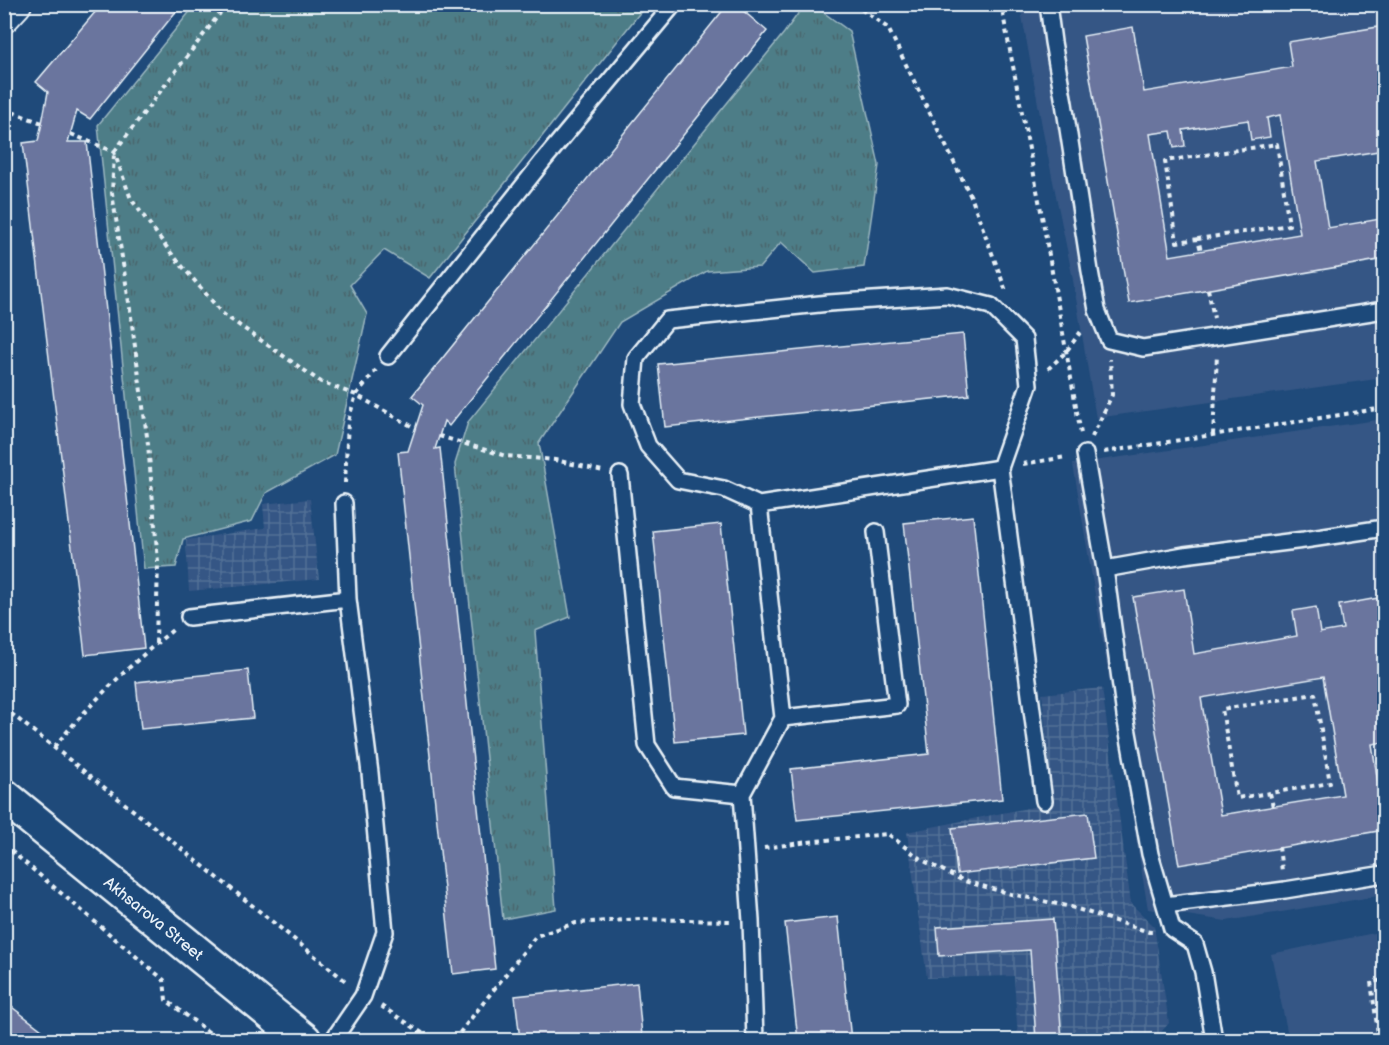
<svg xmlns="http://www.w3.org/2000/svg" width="1389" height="1045" font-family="'Balsamiq Sans',sans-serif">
<defs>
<pattern id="industrial-grid" width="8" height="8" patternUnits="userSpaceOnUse" patternTransform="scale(1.5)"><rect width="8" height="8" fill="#365785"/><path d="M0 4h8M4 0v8" fill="none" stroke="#537097"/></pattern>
<pattern id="park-tufts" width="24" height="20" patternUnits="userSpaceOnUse" patternTransform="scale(1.5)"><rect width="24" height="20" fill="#4e7d87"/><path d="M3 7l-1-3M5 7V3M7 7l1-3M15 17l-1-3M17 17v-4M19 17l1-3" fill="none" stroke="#4a656c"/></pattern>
</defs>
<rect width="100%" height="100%" fill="#1f4a7a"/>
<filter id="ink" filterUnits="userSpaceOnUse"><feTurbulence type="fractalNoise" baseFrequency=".0167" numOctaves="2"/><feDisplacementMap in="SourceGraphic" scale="12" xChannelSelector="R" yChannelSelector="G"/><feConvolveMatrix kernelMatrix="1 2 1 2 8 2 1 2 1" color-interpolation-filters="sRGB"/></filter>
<g filter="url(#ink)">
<!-- built -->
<path fill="#365785" d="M1020,5H1384V378L1096,418L1072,274L1044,137Z
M1384,419V895L1226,921L1148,909L1073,464Z
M1384,931V1040H1289L1271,954Z"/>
<!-- industrial -->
<path fill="url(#industrial-grid)" d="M310,499L319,579L189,591L186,540L265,528L263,504Z
M1102,688L1131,904L1154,926L1169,1023L1154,1040H1018L1014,976L927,978L907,832L1053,803L1042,694Z"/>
<!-- park -->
<path fill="url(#park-tufts)" stroke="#9bb7c0" stroke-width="1.5" d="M196,4L646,5L430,278L384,250L350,285L367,314L335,455L266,493L252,521L183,539L176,567L144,569L98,125Z
M805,4L813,5L849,31L879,165L864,267L815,273L781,242L760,267L707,271L620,322L539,443L570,617L535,631L556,909L503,919L455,464L468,422L784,33Z"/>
<!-- building -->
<path fill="#6a749e" stroke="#e8f1f8" stroke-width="1.5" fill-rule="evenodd" d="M102,4H182L90,119L77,111L68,142H87L144,648L85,655L23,143L38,141L42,123L48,92L36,82Z
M728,4H735L767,31L449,426L444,421L435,449L440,448L495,969L453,974L398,452L408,451L423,405L412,396Z
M1384,26V150L1317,161L1328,228L1380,219L1384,243V259L1129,303L1083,36L1133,27L1144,92L1292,67L1288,42ZM1280,115L1300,234L1170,256L1150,134L1171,131L1174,148L1185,146L1183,130L1248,120L1251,140L1270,137L1267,118Z
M963,334L969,395L665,427L658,364Z
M973,516L1002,799L797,820L791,769L929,754L904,523Z
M721,524L743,735L675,742L653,531Z
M1184,589L1194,654L1297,636L1293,611L1316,607L1320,633L1343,629L1339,605L1384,597V742L1372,744L1379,789L1384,788V830L1179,865L1133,597ZM1323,677L1343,795L1221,815L1201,698Z
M248,670L253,718L141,729L136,682Z
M1088,813L1094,858L957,874L952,828Z
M838,917L851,1040H798L785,923Z
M1053,919L1062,1040H1036L1030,950L939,956L937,927Z
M637,983L642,1036L599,1040H520L515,996Z
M4,1001L55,1040H4Z"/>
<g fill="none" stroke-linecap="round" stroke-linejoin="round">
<defs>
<path id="service" d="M1048,4L1053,42L1064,103L1090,271L1097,310L1109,340L1143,348L1384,310
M947,295L991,306L1024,339L1029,385L1000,468L759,505L724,489L678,480L648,446L632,404L636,358L667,320L829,303Z
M388,356L543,161L674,4
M1085,454L1105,569L1125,716L1150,854L1165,905L1285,890L1384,874
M1000,468L1044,801
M620,475L647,745L674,787L742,794
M344,503L348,599
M1105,569L1184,555L1304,540L1384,528
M189,617L348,599L370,773L385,932L363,996L333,1040
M783,718L897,705L876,532
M1165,905L1172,929L1195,944L1203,972L1214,1040
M755,1040L751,921L742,794L783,718L759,505"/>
<path id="minor" d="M4,17L16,4"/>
<path id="tertiary" d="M4,796L304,1040"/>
</defs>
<!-- service casing -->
<use href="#service" stroke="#e8f1f8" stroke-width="20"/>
<!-- minor casing -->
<use href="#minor" stroke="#e8f1f8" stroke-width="34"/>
<!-- tertiary casing -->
<use href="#tertiary" stroke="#e8f1f8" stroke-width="38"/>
<!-- path -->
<path stroke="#e8f1f8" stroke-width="4" stroke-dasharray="4.5 4.5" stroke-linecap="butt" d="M854,4L888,28L972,199L1006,291
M1001,4L1042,216L1081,434
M4,109L42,123
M71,134L114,152L131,199L171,253L223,314L321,382L356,395L415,428
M1198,239L1177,242L1165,161L1277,144L1289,225L1198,239L1201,251
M1208,289L1214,318
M1048,369L1065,353L1082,330
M1213,435L1217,355
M439,436L506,456L555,460L603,471
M1092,437L1112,395L1110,359
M1104,452L1384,408
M1023,464L1066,457
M345,483L348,421L356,395L376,370
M156,643L158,562L148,444L130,309L112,193L114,152L227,4
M4,687L6,709
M4,708C119,799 234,890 348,983
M54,747C90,704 130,664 174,629
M1270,793L1237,798L1222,709L1315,694L1330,783L1270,793L1273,807
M4,845L164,980L166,1000L219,1040
M1279,847L1282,871
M764,848L816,841L888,834L922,860L964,881L1011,894L1071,907L1149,932H1152
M381,1006L433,1040
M454,1040L536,936L576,923L641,919L730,921
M1379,1040L1371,982L1384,980"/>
<!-- service -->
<use href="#service" stroke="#1f4a7a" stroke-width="15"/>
<!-- minor -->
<use href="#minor" stroke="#1f4a7a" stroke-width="30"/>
<!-- tertiary -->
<use href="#tertiary" stroke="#1f4a7a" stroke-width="33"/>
</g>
</g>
<g text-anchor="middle" stroke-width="4.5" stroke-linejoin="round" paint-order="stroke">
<!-- street labels -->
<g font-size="16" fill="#e8f1f8" stroke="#1f4a7a">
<text transform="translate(154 918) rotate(39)" y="6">Akhsarova Street</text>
</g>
</g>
<!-- margin -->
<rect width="1389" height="1045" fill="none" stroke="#1f4a7a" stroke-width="24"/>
<rect x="12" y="12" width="1365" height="1021" fill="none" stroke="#e8f1f8" stroke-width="2" filter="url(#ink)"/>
</svg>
